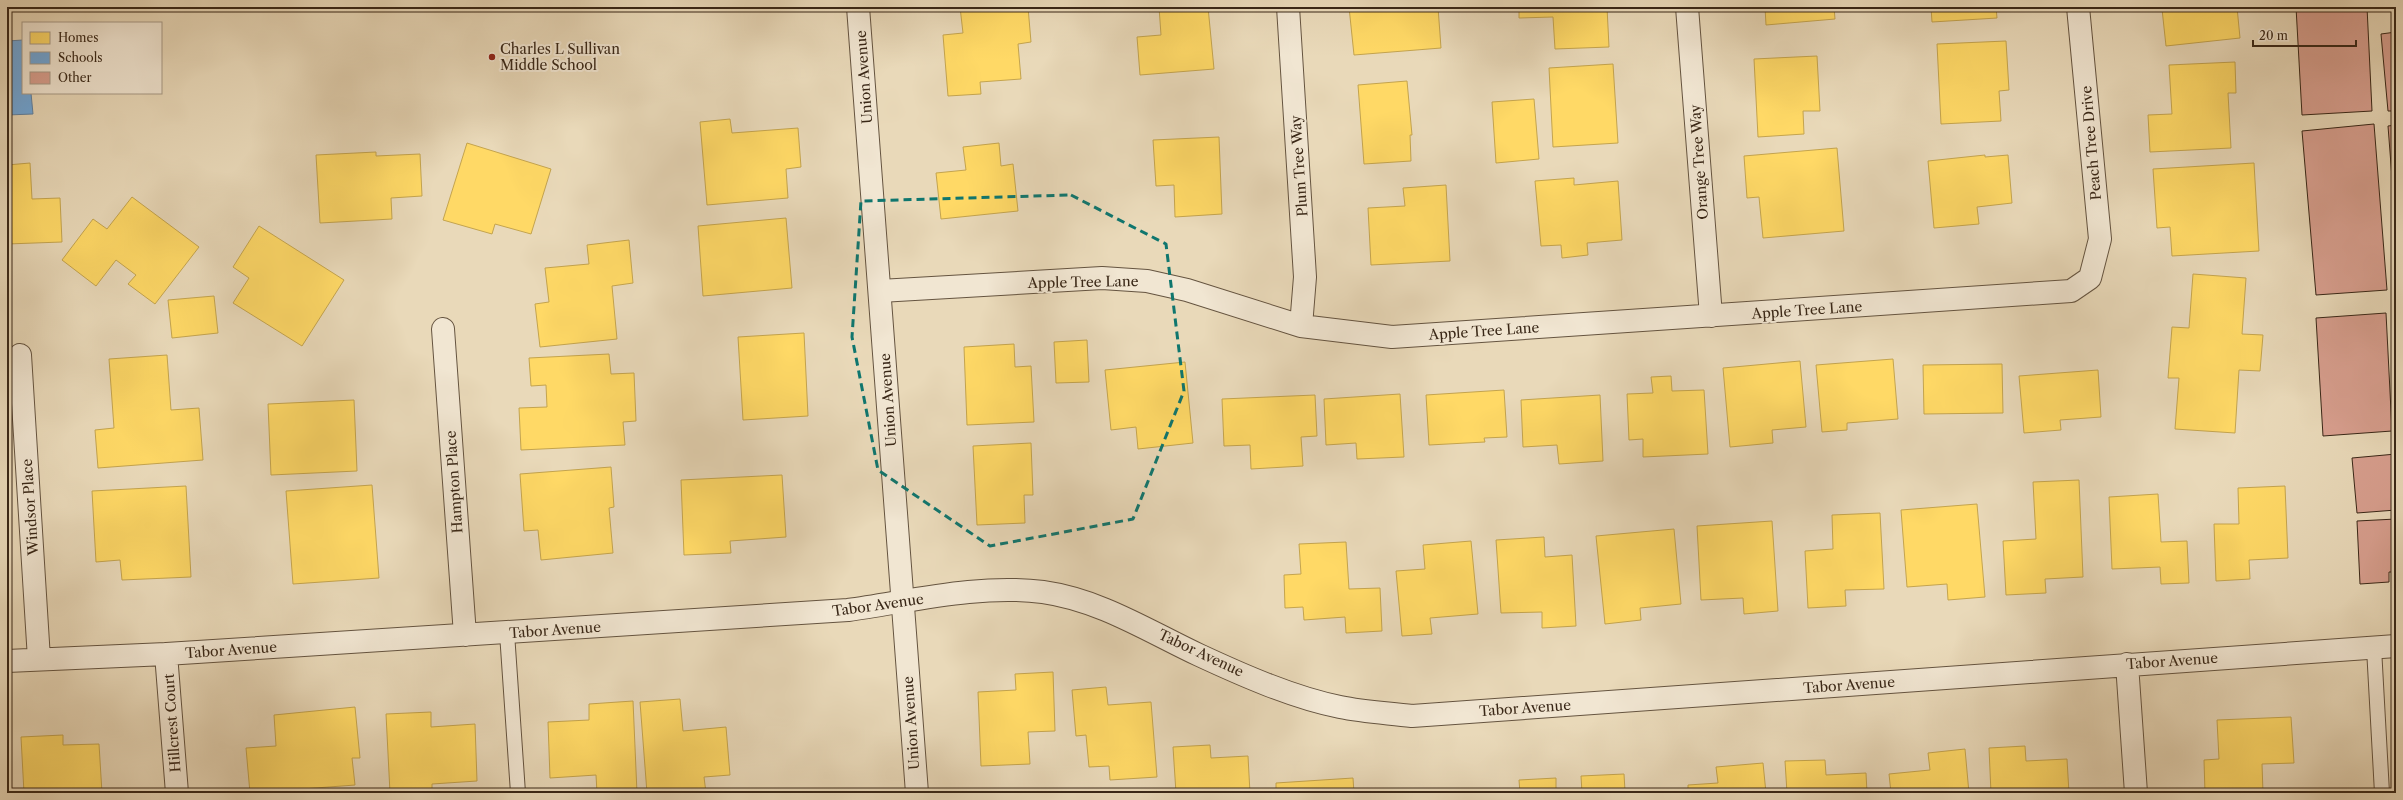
<svg xmlns="http://www.w3.org/2000/svg" width="2403" height="800" font-family="'Libre Caslon Text',serif">
<rect width="100%" height="100%" fill="#e9d9b9"/>
<filter id="stains"><feTurbulence type="fractalNoise" baseFrequency=".005" numOctaves="4"/><feColorMatrix values="0 0 0 0 .2 0 0 0 0 .09 0 0 0 0 .02 0 0 0 .5 -.17"/></filter>
<radialGradient id="worn" r=".72"><stop offset=".6" stop-color="#630" stop-opacity="0"/><stop offset="1" stop-color="#630" stop-opacity=".3"/></radialGradient>
<!-- homes -->
<path fill="#ffd966" stroke="#c4a44e" d="M960,7H1028L1031,42L1018,44L1021,79L980,82L981,94L948,96L943,35L963,33Z
M1159,7H1208L1214,69L1140,75L1137,37L1161,35Z
M1349,7H1438L1441,48L1354,55Z
M1519,7H1607L1609,47L1555,49L1553,17L1519,18Z
M1765,7H1834L1835,19L1766,25Z
M1931,7H1996L1997,18L1932,22Z
M2141,7H2237L2240,38L2166,46L2162,9L2141,11Z
M2006,41L2009,90L1999,91L2001,121L1941,124L1937,44Z
M1817,56L1820,111H1803L1804,134L1758,137L1754,59Z
M2235,62L2236,93H2228L2231,148L2150,152L2148,115L2172,114L2169,65Z
M1613,64L1618,143L1553,147L1549,68Z
M1407,81L1412,135H1410L1411,161L1364,164L1358,85Z
M1534,99L1539,159L1496,163L1492,102Z
M730,119L732,133L798,128L801,167L786,169L788,198L707,205L700,122Z
M1219,137L1222,214L1175,217L1174,185L1156,186L1153,140Z
M467,143L551,169L531,234L495,224L492,234L443,220Z
M999,143L1001,166L1013,164L1018,211L941,219L936,173L966,170L963,147Z
M1837,148L1844,231L1763,238L1759,197L1747,198L1744,156Z
M376,152V156L420,154L422,196L391,198L392,219L320,223L316,155Z
M1985,155V157L2008,155L2012,203L1977,207L1979,224L1934,228L1928,161Z
M30,163L32,199L60,198L62,242L7,244V165Z
M2254,163L2259,251L2172,256L2170,227L2157,228L2153,169Z
M1574,178V185L1618,181L1622,240L1587,243L1588,255L1562,258L1561,245L1541,246L1535,181Z
M1446,185L1450,261L1371,265L1368,208L1405,206L1403,188Z
M132,197L199,247L155,304L128,284L136,275L116,260L96,286L62,260L93,219L107,229Z
M786,218L792,288L703,296L698,226Z
M259,226L344,280L302,346L233,303L249,278L233,267Z
M629,240L633,283L612,286L617,339L540,347L535,304L549,302L545,268L589,264L587,245Z
M2193,274L2246,278L2242,334L2263,335L2260,371L2239,370L2235,433L2175,429L2179,378H2168L2172,327L2189,328Z
M214,296L218,333L172,338L168,300Z
M804,333L808,416L743,420L738,337Z
M1087,340L1089,382L1056,383L1054,342Z
M1014,344L1015,367L1031,366L1034,422L967,425L964,347Z
M609,354L611,374L634,373L636,421L623,422L625,445L521,450L519,408L547,407L546,385L531,386L529,358Z
M167,355L171,410L199,408L203,460L98,468L95,430L114,428L109,359Z
M1893,359L1898,419L1847,423V430L1822,432L1816,365Z
M1800,361L1806,427L1772,430L1773,443L1730,447L1723,368Z
M1185,362L1193,443L1138,449L1136,427L1111,430L1105,370Z
M2002,364L2003,413L1924,414L1923,365Z
M2098,370L2101,417L2060,420L2061,430L2024,433L2019,376Z
M1671,376L1672,391L1704,390L1708,454L1643,457V439L1629,440L1627,394L1653,393L1651,377Z
M1504,390L1507,437L1484,438L1485,442L1429,445L1426,395Z
M1400,394L1404,457L1357,459L1356,443L1326,445L1324,399Z
M1315,395L1317,436L1301,437L1303,466L1251,469L1250,445L1224,446L1222,399Z
M1600,395L1603,461L1559,464L1557,445L1523,447L1521,400Z
M354,400L357,471L271,475L268,404Z
M1031,443L1033,495H1024L1025,523L977,525L973,446Z
M611,467L614,507L609,508L613,553L541,560L538,530L524,531L520,474Z
M782,475L786,537L730,541L731,553L684,555L681,480Z
M2079,480L2083,577L2045,579L2046,593L2006,595L2003,541L2036,539L2033,482Z
M372,485L379,578L293,584L286,491Z
M186,486L191,577L122,580L120,560L96,562L92,491Z
M2285,486L2288,558L2249,560L2250,579L2216,581L2214,524H2239L2238,488Z
M2158,494L2161,542L2187,541L2189,583L2161,584L2160,567L2112,569L2109,497Z
M1977,504L1985,597L1948,600L1947,584L1907,587L1901,510Z
M1880,513L1884,589L1845,590L1846,606L1808,608L1805,551L1833,549L1832,515Z
M1772,521L1778,611L1744,614L1743,598L1701,600L1697,526Z
M1674,529L1681,604L1640,608L1641,620L1605,624L1596,536Z
M1544,537L1545,557L1572,555L1576,626L1542,628V612L1501,613L1496,540Z
M1471,541L1478,614L1430,618L1432,634L1402,636L1396,571L1425,569L1423,545Z
M1346,542L1349,589L1380,588L1382,631L1346,633L1345,617L1304,620L1303,607L1285,608L1284,575L1301,574L1299,544Z
M1053,672L1055,731L1028,732L1030,764L981,766L978,692L1016,690L1015,674Z
M1106,687L1108,705L1151,702L1157,777L1110,780L1109,766L1089,767L1086,735L1076,736L1072,690Z
M680,699L683,731L726,727L730,775L704,777L706,793H647L640,702Z
M633,701L637,793H597L596,775L550,778L548,722L589,720V704Z
M355,707L360,758H352L355,785L250,793L246,748L276,746L274,715Z
M431,712V727L475,724L477,781L432,784V793H390L386,714Z
M2291,717L2294,763L2262,764L2263,793H2205L2204,760L2219,759L2217,720Z
M63,735V745L99,744L102,793H24L21,737Z
M7,738H8L12,793H7Z
M1210,745L1211,758L1248,756L1250,793H1176L1173,747Z
M2025,746L2026,761L2067,759L2069,793H1991L1989,748Z
M1965,749L1969,793H1891L1889,774L1930,770L1928,753Z
M1825,760L1826,775L1866,773L1867,793H1787L1785,761Z
M1763,763L1766,793H1688V785L1718,783L1716,767Z
M1624,774L1625,791L1661,789V793H1582L1581,776Z
M1353,778L1354,793H1276V783Z
M1556,778V793H1520L1519,780Z
M1421,790L1422,793H1381Z"/>
<!-- schools -->
<path fill="#6fa8dc" stroke="#5f81a1" d="M23,40V93H31L33,114L7,115V41Z"/>
<!-- building -->
<path fill="#d89f8f" stroke="#392717" d="M2296,7H2367L2372,111L2302,115Z
M2380,7H2396V9L2380,10Z
M2396,32V111H2388L2381,34Z
M2374,124L2387,290L2316,295L2302,131Z
M2396,125V204H2394L2388,126Z
M2395,224H2396V257Z
M2386,313L2392,431L2323,436L2316,318Z
M2396,454V510L2357,513L2352,458Z
M2396,519V572H2389V582L2360,584L2357,521Z
M2393,717H2396V770Z"/>
<g fill="none" stroke-linecap="round" stroke-linejoin="round">
<defs>
<path id="service" d="M507,633L518,793
M2374,648L2382,793"/>
<path id="minor" d="M1288,7L1305,277L1301,326
M1687,7L1711,316
M880,291L1102,278L1147,281L1187,290L1301,326L1392,337L2071,291L2090,278L2100,239L2078,7
M443,329L465,635
M20,355L39,659
M166,654L177,793
M7,661L166,654L848,610C912,601 979,584 1043,592C1100,600 1148,631 1199,655C1242,675 1294,698 1340,707C1364,712 1388,713 1412,716L2396,646
M2127,664L2136,793"/>
<path id="tertiary" d="M858,7L917,793"/>
</defs>
<!-- service casing -->
<use href="#service" stroke="#655440" stroke-width="16"/>
<!-- minor casing -->
<use href="#minor" stroke="#655440" stroke-width="24"/>
<!-- tertiary casing -->
<use href="#tertiary" stroke="#655440" stroke-width="24"/>
<!-- service -->
<use href="#service" stroke="#f1e6d2" stroke-width="14"/>
<!-- minor -->
<use href="#minor" stroke="#f1e6d2" stroke-width="22"/>
<!-- tertiary -->
<use href="#tertiary" stroke="#f1e6d2" stroke-width="22"/>
</g>
<!-- marked area -->
<path fill="none" stroke="#0f766e" stroke-width="3" stroke-dasharray="8 5" stroke-linejoin="round" d="M1071,195L1166,244L1184,391L1133,519L990,546L878,470L852,337L861,201Z"/>
<!-- markers -->
<circle fill="#8f2418" stroke="#f1e6d2" stroke-width="1.5" cx="492" cy="57" r="4"/>
<g text-anchor="middle" stroke-width="4" stroke-linejoin="round" paint-order="stroke">
<!-- poi labels -->
<g font-size="14" fill="#392717" stroke="#f1e6d2" text-anchor="start">
<text x="500" y="54">Charles L Sullivan<tspan x="500" dy="16">Middle School</tspan></text>
</g>
<!-- street labels -->
<g font-size="14" fill="#392717" stroke="#f1e6d2">
<text transform="translate(864 77) rotate(-94)" y="5">Union Avenue</text>
<text transform="translate(2091 143) rotate(-95)" y="5">Peach Tree Drive</text>
<text transform="translate(1699 162) rotate(-94)" y="5">Orange Tree Way</text>
<text transform="translate(1299 166) rotate(-94)" y="5">Plum Tree Way</text>
<text transform="translate(1083 282) rotate(-1)" y="5">Apple Tree Lane</text>
<text transform="translate(1807 310) rotate(-4)" y="5">Apple Tree Lane</text>
<text transform="translate(1484 331) rotate(-4)" y="5">Apple Tree Lane</text>
<text transform="translate(888 400) rotate(-94)" y="5">Union Avenue</text>
<text transform="translate(454 482) rotate(-94)" y="5">Hampton Place</text>
<text transform="translate(30 507) rotate(-94)" y="5">Windsor Place</text>
<text transform="translate(878 605) rotate(-8)" y="5">Tabor Avenue</text>
<text transform="translate(555 630) rotate(-4)" y="5">Tabor Avenue</text>
<text transform="translate(231 650) rotate(-4)" y="5">Tabor Avenue</text>
<text transform="translate(1201 653) rotate(25)" y="5">Tabor Avenue</text>
<text transform="translate(2172 661) rotate(-4)" y="5">Tabor Avenue</text>
<text transform="translate(1849 685) rotate(-4)" y="5">Tabor Avenue</text>
<text transform="translate(1525 708) rotate(-4)" y="5">Tabor Avenue</text>
<text transform="translate(172 723) rotate(-94)" y="5">Hillcrest Court</text>
<text transform="translate(911 723) rotate(-94)" y="5">Union Avenue</text>
</g>
</g>
<!-- margin -->
<rect width="2403" height="800" fill="none" stroke="#e9d9b9" stroke-width="24"/>
<rect x="8" y="8" width="2387" height="784" fill="none" stroke="#392717" stroke-width="2"/>
<rect x="12" y="12" width="2379" height="776" fill="none" stroke="#392717"/>
<!-- legend -->
<rect x="22" y="22" width="140" height="72" fill="#f1e6d2" stroke="#a79a87"/>
<rect x="30" y="32" width="20" height="12" fill="#ffd966" stroke="#a79a87"/>
<text x="58" y="42" font-size="12" fill="#392717">Homes</text>
<rect x="30" y="52" width="20" height="12" fill="#6fa8dc" stroke="#a79a87"/>
<text x="58" y="62" font-size="12" fill="#392717">Schools</text>
<rect x="30" y="72" width="20" height="12" fill="#d89f8f" stroke="#a79a87"/>
<text x="58" y="82" font-size="12" fill="#392717">Other</text>
<!-- scale -->
<path d="M2253 40v6h103v-6" fill="none" stroke="#392717" stroke-width="2"/>
<text x="2259" y="40" font-size="12" fill="#392717" stroke="#f1e6d2" stroke-width="3" paint-order="stroke">20 m</text>
<rect width="100%" height="100%" filter="url(#stains)"/>
<rect width="100%" height="100%" fill="url(#worn)"/>
</svg>
